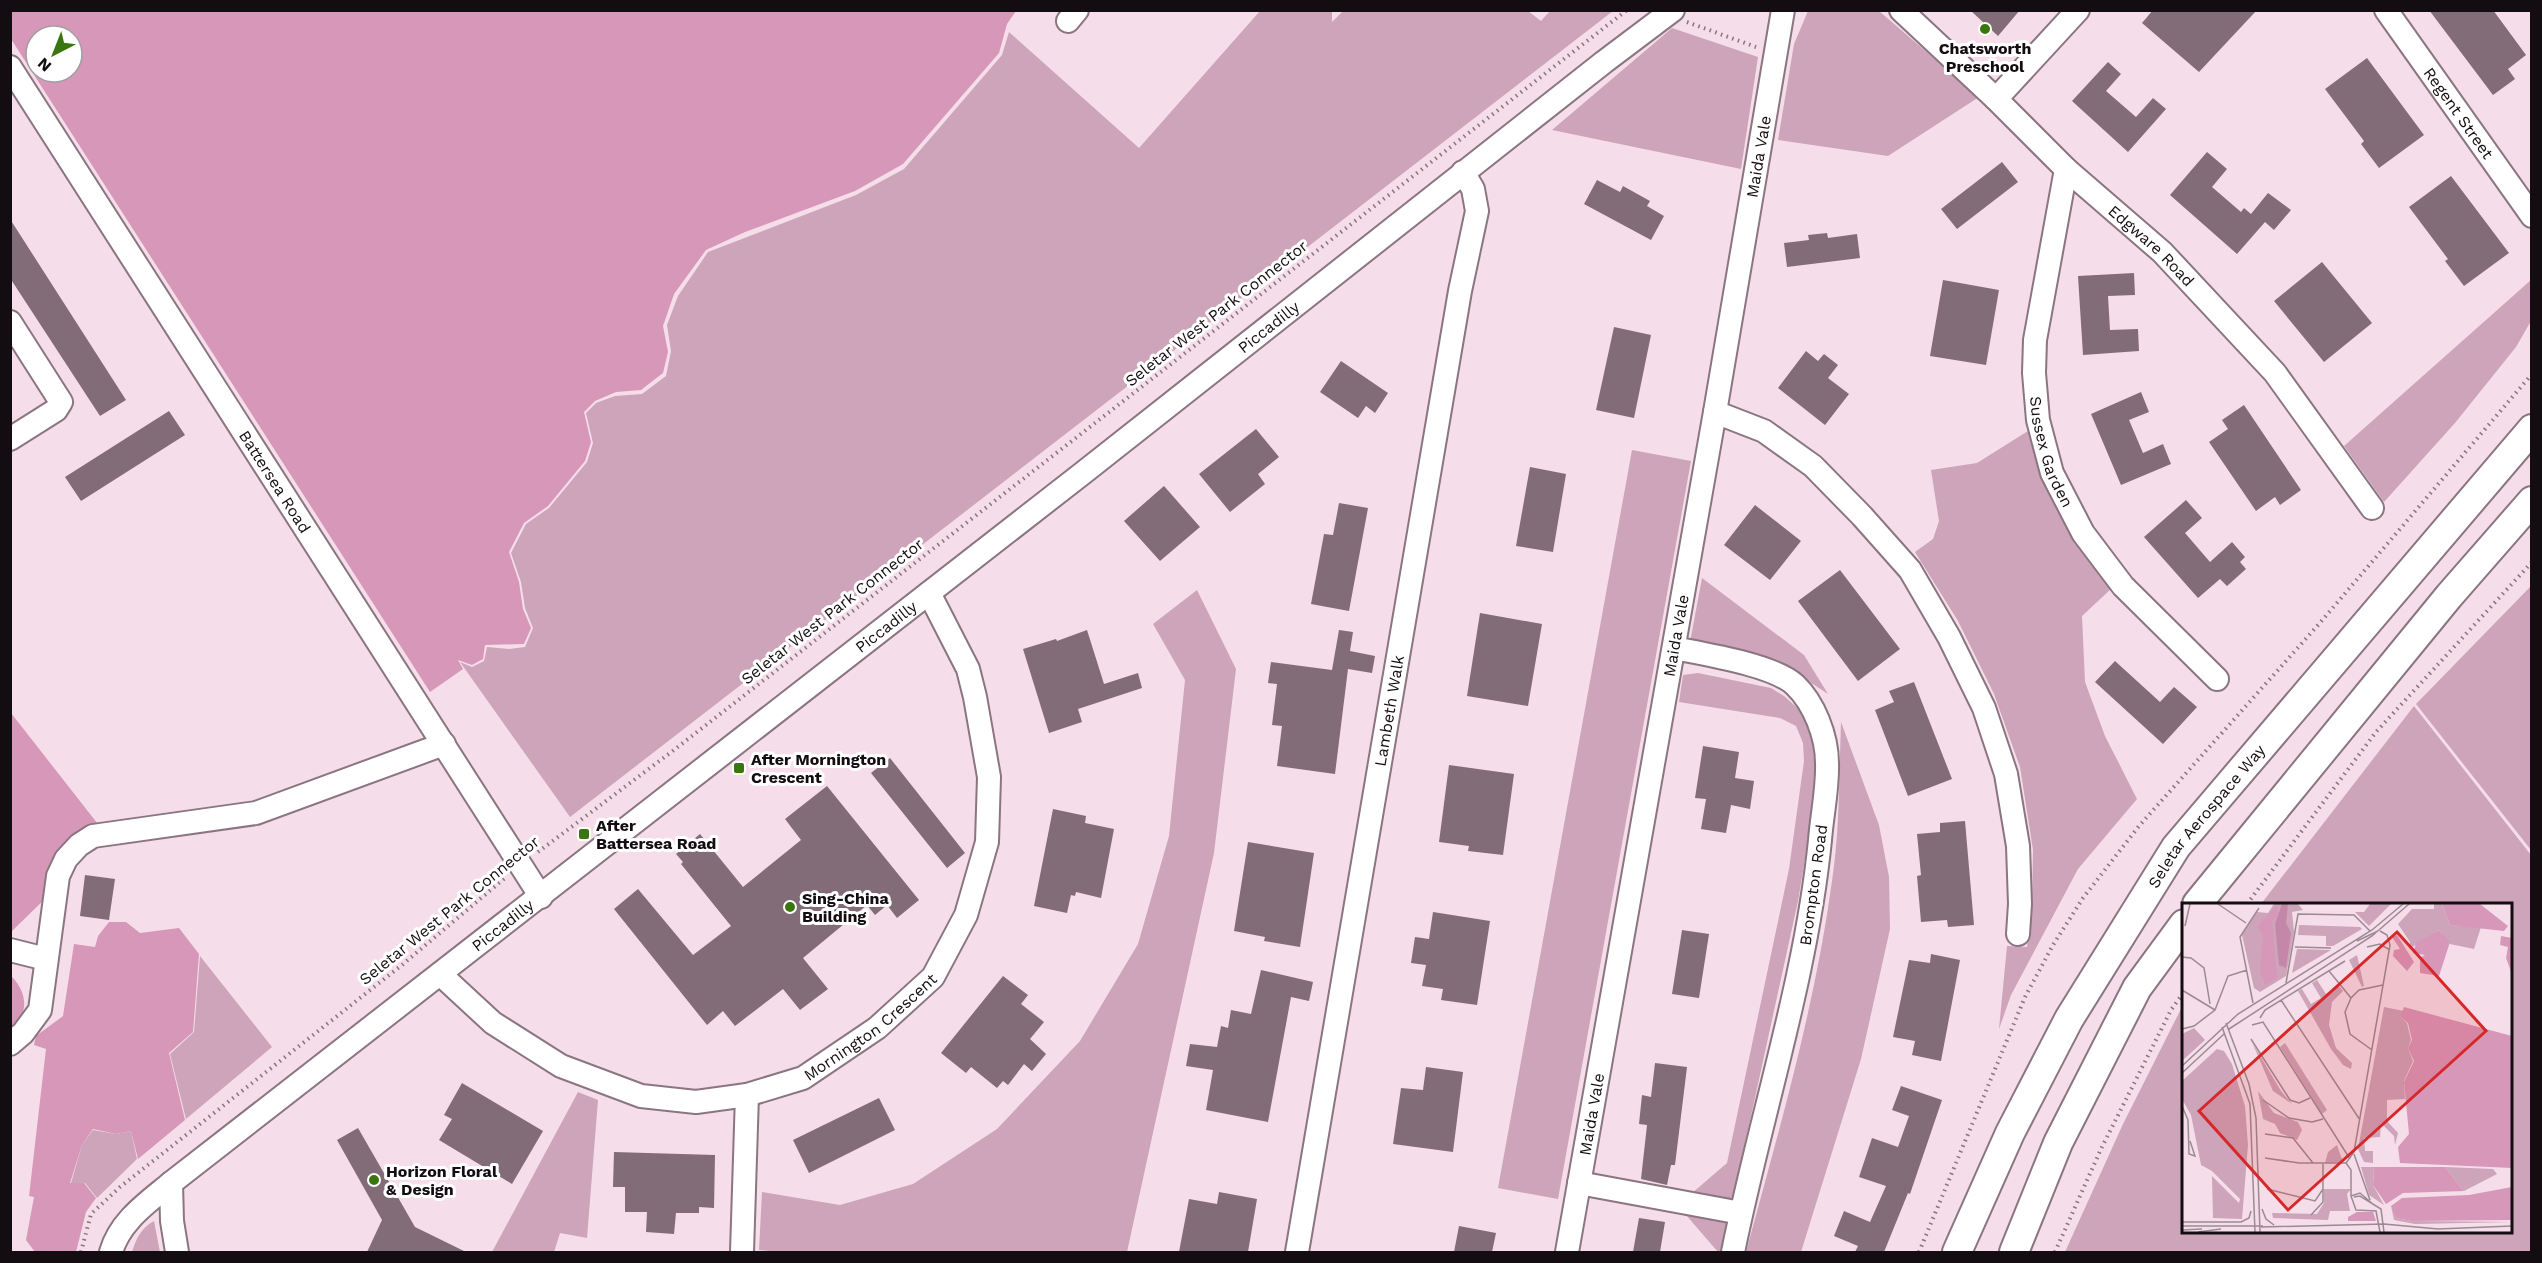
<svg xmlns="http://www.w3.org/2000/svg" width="2542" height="1263" font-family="'Work Sans',sans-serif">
<rect width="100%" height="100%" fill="#f5dee9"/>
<!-- green -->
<path fill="#cda4b9" d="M1343,11H1528L1541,21L1550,11H1613L570,817L460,662L472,667L484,661L487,647L509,649L525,647L533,628L525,608L521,582L511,553L526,524L549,508L587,462L593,443L586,413L596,403L615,396L642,394L666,376L671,351L667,325L678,296L708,252L856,195L904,169L1002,55L1009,32L1139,148L1260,11H1332V22Z
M1808,11H1879L1979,97L1888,156L1778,140L1794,44Z
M1672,28L1758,57L1741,169L1552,130Z
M2531,280V321L2516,347L2455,423L2384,502L2344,446Z
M2028,431L2044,484L2078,546L2112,588L2082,616L2085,682L2105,736L2137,799L2078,869L2011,995L1999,1029L2007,946L2027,947L2032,903L2033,850L2020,767L1994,694L1958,621L1915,552L1933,539L1939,521L1931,470L1977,463Z
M1632,450L1691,461L1558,1199L1498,1188Z
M1702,578L1804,655L1828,694L1790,669L1690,642Z
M2531,586V850L2416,704Z
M1197,590L1236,669L1214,853L1127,1252H778L759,1250L762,1192L840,1205L913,1184L997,1129L1080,1041L1138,944L1169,836L1185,680L1153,624Z
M1698,673L1771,688L1784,696L1803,713L1819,758L1816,793L1798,901L1732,1203L1691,1194L1727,1163L1789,869L1804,761L1803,743L1796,726L1780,718L1679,702L1683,675Z
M2414,706L2531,855V1252H2065L2123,1124L2183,1005L2184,1232H2510V904H2261Z
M1841,722L1879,825L1889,877L1890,929L1861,1059L1801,1252H1746C1779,1130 1815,1007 1832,881C1840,828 1839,775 1841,722Z
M200,956L272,1047L186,1119L170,1054L194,1032Z
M578,1092L598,1100L587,1238L560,1233L554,1252H492Z
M93,1130L116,1134L131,1131L137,1159L97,1198L85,1183H71L82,1145Z
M1680,1208L1729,1219L1722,1252H1718Z
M154,1221L160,1252H132C136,1239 141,1228 154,1221Z"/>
<!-- forest -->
<path fill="#d797b9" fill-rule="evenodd" d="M11,10H1016V11L1007,24L999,53L903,164L855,191L745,232L706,250L674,294L663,326L668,352L663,373L641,390L616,392L595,401L584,412L591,442L585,461L548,506L524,523L509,552L519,582L523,609L531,628L524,644L485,645L483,659L472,665L458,660L463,669L430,692L11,39ZM36,36H72V72H36Z
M11,713L101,828L50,894L11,932Z
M109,922H126L140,933L179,928L199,954L193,1032L169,1053L185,1120L138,1159L131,1131L116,1134L93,1129L82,1145L70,1183H84L96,1198L86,1212L76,1252H35L26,1240L34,1197L29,1196L46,1049L34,1045L36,1036L63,1016L74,944L95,947L98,936Z
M11,976C27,991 30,1015 11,1029Z"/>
<!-- building -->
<path fill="#816c77" d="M1970,10H2020L1998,36Z
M2153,10H2257L2199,72L2142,23Z
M2429,10H2493L2526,55L2508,69L2515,79L2493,95Z
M2367,58L2424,135L2379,168L2361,144L2364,141L2325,89Z
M2108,62L2121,74L2106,91L2136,117L2153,98L2166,109L2128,152L2072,101Z
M2207,152L2227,169L2212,187L2241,212L2244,208L2251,214L2268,193L2291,210L2274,230L2265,222L2237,254L2170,195Z
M2002,162L2018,182L1957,229L1941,209Z
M2451,176L2509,253L2464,286L2445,261L2448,259L2409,207Z
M1597,180L1620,192L1623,186L1650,201L1647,206L1664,216L1651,240L1584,204Z
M10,219L126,400L100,416L10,278Z
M1827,233L1828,238L1857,234L1860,258L1787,267L1784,243L1809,240L1808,235Z
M2322,262L2372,323L2324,362L2274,301Z
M2134,273L2135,295L2108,296L2110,330L2138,329L2139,351L2083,355L2078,276Z
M1943,280L1999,290L1986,365L1930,356Z
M1614,327L1651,335L1634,418L1596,410Z
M1806,351L1818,361L1824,354L1838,365L1828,378L1849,394L1825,425L1778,388Z
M1341,361L1388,393L1375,413L1366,406L1358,418L1320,392Z
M2141,392L2149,412L2129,420L2143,453L2163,444L2171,464L2121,485L2091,414Z
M2244,405L2301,490L2280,505L2275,497L2256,511L2209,442L2228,429L2222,420Z
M169,411L185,435L81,501L65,477Z
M1256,429L1279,457L1258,474L1265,484L1230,512L1199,474Z
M1530,467L1566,474L1553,552L1516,546Z
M1164,486L1200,527L1160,561L1124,521Z
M2186,500L2202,518L2185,533L2210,562L2232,542L2245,557L2240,562L2246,569L2227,586L2220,579L2198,598L2144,537Z
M1339,503L1368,508L1349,611L1311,604L1324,534L1333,535Z
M1755,505L1801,541L1770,580L1724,545Z
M1840,570L1900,649L1858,681L1798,601Z
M1480,613L1542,624L1528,706L1467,696Z
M1087,630L1104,684L1138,673L1142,688L1078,709L1082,722L1049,733L1023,649L1056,639L1057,641Z
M1339,630L1353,632L1350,651L1375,656L1372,673L1348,669L1335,774L1277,766L1282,726L1272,725L1277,684L1268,683L1271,662L1332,670Z
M2115,661L2160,702L2174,687L2197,707L2163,744L2095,682Z
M1914,682L1952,779L1908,796L1875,710L1894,702L1889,691Z
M1703,746L1739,752L1735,778L1754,781L1750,809L1731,805L1726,833L1701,829L1706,799L1695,798Z
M890,758L965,853L947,868L871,773Z
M1449,765L1514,774L1503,855L1468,851L1469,846L1439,842Z
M827,786L919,900L897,918L887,905L875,915L867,905L803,958L828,989L800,1010L783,989L735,1026L723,1011L707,1025L614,909L638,889L693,955L731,926L681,864L683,862L676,854L700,834L743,887L801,840L785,819Z
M1053,809L1086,816L1085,823L1114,829L1101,898L1076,892L1075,896L1071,895L1067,913L1034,906Z
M1965,821L1974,925L1948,927L1947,920L1921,922L1917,876L1921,875L1917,834L1940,832V823Z
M1248,842L1314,853L1300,947L1264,941L1265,937L1234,931Z
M85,875L115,879L109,920L80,916Z
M1433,912L1490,921L1477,1005L1441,1000L1443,989L1422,986L1426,965L1411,963L1415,937L1429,939Z
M1682,930L1709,934L1699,998L1672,994Z
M1931,954L1960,960L1941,1061L1912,1055L1915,1041L1893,1037L1909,960L1930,963Z
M1261,970L1313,982L1309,1001L1291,997L1268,1122L1206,1110L1213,1070L1186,1066L1190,1044L1217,1047L1221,1026L1228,1028L1231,1010L1251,1014Z
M1003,976L1028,995L1021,1004L1044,1022L1030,1039L1046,1054L1032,1071L1024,1064L1008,1085L1003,1081L997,1088L971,1067L966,1073L941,1053Z
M1655,1063L1687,1067L1675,1165H1671L1667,1185L1641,1179L1647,1125L1639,1124L1642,1095L1651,1097Z
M1426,1067L1463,1072L1453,1152L1393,1144L1401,1088L1423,1090Z
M462,1083L543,1131L512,1184L439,1140L452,1119L444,1115Z
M1901,1086L1942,1100L1910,1194L1908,1193L1884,1252H1855L1858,1246L1834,1236L1844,1211L1870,1222L1886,1186L1859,1177L1872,1138L1898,1147L1909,1116L1892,1110Z
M879,1098L895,1130L809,1173L793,1140Z
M358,1128L415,1227L466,1252H367L382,1220L337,1140Z
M614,1152L715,1155L714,1208L699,1207V1213H676L674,1234L646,1232L647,1212H625V1187H613Z
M1219,1192L1257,1199L1248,1252H1179L1189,1199L1217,1204Z
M1639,1218L1665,1222L1660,1252H1633Z
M1459,1226L1496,1233L1492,1252H1454Z"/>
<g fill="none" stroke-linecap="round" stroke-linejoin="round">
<defs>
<g id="minor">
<path id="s1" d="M1901,10L1996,99L2066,169L2162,252L2275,373L2372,508"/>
<path id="s2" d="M2386,10L2532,216"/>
<path d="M1068,21L1077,10"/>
<path id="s3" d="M10,67L541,897"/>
<path d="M1996,99L2078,10"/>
<path id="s4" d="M2066,169L2035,340L2034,373L2038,420L2052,473L2083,533L2123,586L2217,679"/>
<path d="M10,322L61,402L56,410L10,439"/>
<path d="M1715,412L1764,431L1813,466L1862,516L1910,570L1949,637L1984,708L2006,774L2018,846L2020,904L2018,934"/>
<path d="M1674,648C1704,654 1774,665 1795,685C1814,703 1827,736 1827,763C1828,788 1822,814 1820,840C1806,980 1761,1114 1733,1252"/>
<path d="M10,950L46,959"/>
<path id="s5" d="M440,974L493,1023L561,1066L641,1096L696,1102L747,1095L803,1078L877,1028L933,977L966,915L987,842L989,777L975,697L968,669L929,593"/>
<path d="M10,1044L23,1033L40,1010L58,876L66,859L79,845L93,836L256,813L444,744"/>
<path d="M171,1183L172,1221L177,1252"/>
<path d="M1579,1183L1741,1213"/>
<path id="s6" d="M111,1252C120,1221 147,1203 171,1183L1083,473L1604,62L1673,10"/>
<path d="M742,1252L747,1095"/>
<path id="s7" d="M1297,1252L1460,291L1477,211L1473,189L1463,172"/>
<path id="s8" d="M1567,1252L1715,412L1783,10"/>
</g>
<g id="major">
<path d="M2197,904L2449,596L2532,501"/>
<path id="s9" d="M1957,1252L2010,1133L2069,1019L2176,847L2532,429"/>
<path d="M2014,1252L2058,1143L2137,988L2184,924"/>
</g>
</defs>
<!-- minor casing -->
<use href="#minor" stroke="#8a7580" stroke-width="26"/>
<!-- major casing -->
<use href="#major" stroke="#8a7580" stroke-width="32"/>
<!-- path -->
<path stroke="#85767e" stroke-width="4" stroke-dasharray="1.5 4.5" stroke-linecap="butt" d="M1687,22L1756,47
M538,852L670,753L1627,10
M2247,904L2376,732L2532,562
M81,1252L91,1214L120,1187L402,965L506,877
M1919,1252L2025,997L2053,945L2083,898L2139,826L2319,624L2532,374
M2055,1252L2101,1149L2171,1010L2184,992"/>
<!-- minor -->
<use href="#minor" stroke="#fff" stroke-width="22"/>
<!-- major -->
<use href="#major" stroke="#fff" stroke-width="28"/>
</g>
<!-- markers -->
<g fill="#3a760e" stroke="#fff" stroke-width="2">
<circle cx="1985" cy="29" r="6"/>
<rect x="733" y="762" width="12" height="12" rx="3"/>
<rect x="578" y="828" width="12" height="12" rx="3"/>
<circle cx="790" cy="907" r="6"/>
<circle cx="374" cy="1180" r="6"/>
</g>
<g text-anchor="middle" stroke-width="6" stroke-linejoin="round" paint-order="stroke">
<!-- poi labels -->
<g font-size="16" font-weight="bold" fill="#130c10" stroke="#fff" text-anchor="start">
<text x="1985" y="54" text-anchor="middle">Chatsworth<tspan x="1985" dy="18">Preschool</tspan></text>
<text x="751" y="765">After Mornington<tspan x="751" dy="18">Crescent</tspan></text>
<text x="596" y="831">After<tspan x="596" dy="18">Battersea Road</tspan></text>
<text x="802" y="904">Sing-China<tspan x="802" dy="18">Building</tspan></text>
<text x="386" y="1177">Horizon Floral<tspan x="386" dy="18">&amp; Design</tspan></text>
</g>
<!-- street labels -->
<g font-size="16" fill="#130c10" stroke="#fff">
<text dy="6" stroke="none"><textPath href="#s2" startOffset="126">Regent Street</textPath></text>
<text dy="6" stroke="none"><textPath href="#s8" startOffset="1112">Maida Vale</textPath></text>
<text dy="6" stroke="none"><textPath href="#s1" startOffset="344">Edgware Road</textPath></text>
<text transform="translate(1216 313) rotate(-38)" y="6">Seletar West Park Connector</text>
<text dy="6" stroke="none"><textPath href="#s6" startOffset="1485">Piccadilly</textPath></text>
<text dy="6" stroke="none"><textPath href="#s4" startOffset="288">Sussex Garden</textPath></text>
<text dy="6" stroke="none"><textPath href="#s3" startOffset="492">Battersea Road</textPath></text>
<text transform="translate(832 611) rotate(-38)" y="6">Seletar West Park Connector</text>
<text dy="6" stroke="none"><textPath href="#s6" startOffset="999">Piccadilly</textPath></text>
<text dy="6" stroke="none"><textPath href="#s8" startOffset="626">Maida Vale</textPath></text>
<text dy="6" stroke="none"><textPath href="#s7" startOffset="549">Lambeth Walk</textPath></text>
<text dy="6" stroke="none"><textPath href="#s9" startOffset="504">Seletar Aerospace Way</textPath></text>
<text transform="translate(1813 885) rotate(-82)" y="6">Brompton Road</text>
<text transform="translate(449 910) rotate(-39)" y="6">Seletar West Park Connector</text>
<text dy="6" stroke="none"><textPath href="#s6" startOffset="513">Piccadilly</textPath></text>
<text dy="6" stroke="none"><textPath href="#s5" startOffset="488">Mornington Crescent</textPath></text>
<text dy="6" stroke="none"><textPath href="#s8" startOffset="140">Maida Vale</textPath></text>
</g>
</g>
<!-- overview -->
<g transform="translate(2182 903)">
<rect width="330" height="330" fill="#f5dee9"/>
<path d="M92,1H116L121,7L110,9L112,29L104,73L78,89L72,85L60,32L75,9L86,10ZM188,1H209L187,23L173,9H182ZM252,1H260L268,22L299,24L292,46L268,41L257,27L227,46L228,39L216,21L230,6H252ZM117,22L178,24L180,26L151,43H144V33L116,32ZM115,46L149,47L110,70ZM175,52L182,83L180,84L167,57ZM135,77L144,91L157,83L161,88L150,99L147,122L154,145L170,160L169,166L161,162L149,146L116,88L120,86L129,101L139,95L130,80ZM202,104L222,108L218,114L225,120L229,137L226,145L231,158L222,178L223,196L205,197V218L216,230L213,242L212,233L199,220L198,234L182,235L183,248H191V260L182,259L176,246ZM12,125L23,137L0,158V131ZM70,139L99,188L110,201L91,188ZM103,140L145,207L140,211L98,144ZM35,146L42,148L50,161L63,203L66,242L60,316L31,315L30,273L57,300L58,296L30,268L19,262L9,212L0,196V178ZM76,188L92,210L116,219L120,227L115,237L98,230L93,221L81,216ZM155,242L161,259L143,260L146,249ZM179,264H192L191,282L202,302L187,292ZM263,264L311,266L315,271L282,288ZM142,286H169L165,291L168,308H148L146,317L91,315L90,310L135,311L142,300ZM209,303L214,315L230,318L330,319L233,321L212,317Z" fill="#cda4b9"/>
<path d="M260,1H298L326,23L322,28L268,22ZM94,3L97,11L90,19L95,75L83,82L78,68L81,31L75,24ZM257,27L268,39L257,73L238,70V55L243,52L231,50L234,40ZM215,32L232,59L225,68L211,53L212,47L218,46L210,34ZM319,33L330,35V71L324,55L326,44L318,42ZM222,104L330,133V265L218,260L216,244L227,231L222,179L232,158L226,145L230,137L226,120L218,114ZM192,264H263L282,288L221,290L204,301L191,282ZM330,284V317L230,318L214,315L209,303L220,295L287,292ZM175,309H191L194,318H166V314Z" fill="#d797b9"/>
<path d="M100,1H106L104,20L109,30L104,65L97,62L93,21Z" fill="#c587a9"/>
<path fill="none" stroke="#9b8a92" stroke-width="1.5" d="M36,1L64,20M3,23L8,1M175,38L196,28M113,44L149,45M185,44L198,41L208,47M0,54L9,55L22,65L28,101M147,68L169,95M104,80L116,11L172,12L188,28M0,87L33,107M99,97L178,217M71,100L58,34L77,5M78,115L83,107L163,58M44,120L67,181L74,215L78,329M70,122L81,119L168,256M40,124L68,201L73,329M0,126L12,123L33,107L46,73L65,67M47,126L190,33L227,1M69,136L108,197L117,200L128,195M190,147L168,131L163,109L169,95L177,87L201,82M0,163L56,111L190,27L221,1M0,170L42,131M81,197L107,215L130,219L141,216M0,203L6,217L7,251L13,253L8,238M83,231L111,235L131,260M172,251L188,297M83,255L117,260H164M85,286L133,298L141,286M169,293V267L164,260L172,249L208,42L205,32L198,28M172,294L178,293L199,306L202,329M192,302L178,290L169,293L174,307L194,308L198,329M80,306L84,316L92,322M129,312L141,299V261M0,319H59L67,315L69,308M202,321L256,326L330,323M0,323H81M79,324L202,321M0,327L20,326M16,329L39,326"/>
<path fill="#d62828" fill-opacity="0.15" stroke="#d62828" stroke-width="3" d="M215,29L304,128L106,307L17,208Z"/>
<rect width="330" height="330" fill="none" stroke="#130c10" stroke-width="3"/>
</g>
<!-- border -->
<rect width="2542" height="1263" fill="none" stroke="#130c10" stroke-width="24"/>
<!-- north arrow -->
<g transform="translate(54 54) rotate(222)"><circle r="28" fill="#ffffff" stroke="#a19e9f" stroke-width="1.5"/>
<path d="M0-4.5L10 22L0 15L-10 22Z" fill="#3a760e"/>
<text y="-9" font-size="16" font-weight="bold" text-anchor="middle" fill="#130c10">N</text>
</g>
</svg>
